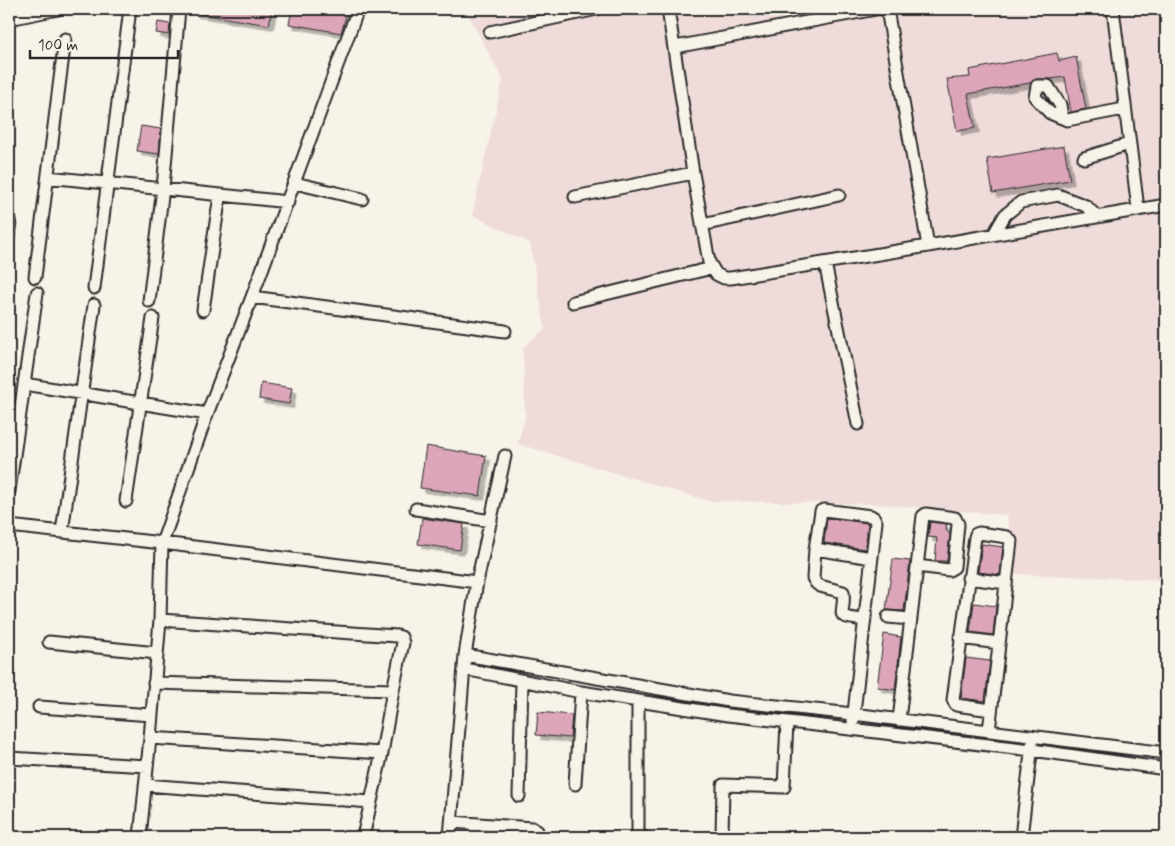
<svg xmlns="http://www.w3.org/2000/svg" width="1175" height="846" font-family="Mynerve,sans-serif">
<defs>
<filter id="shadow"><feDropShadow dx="4.5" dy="4.5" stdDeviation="0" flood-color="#0004"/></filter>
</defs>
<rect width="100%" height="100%" fill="#f7f3e8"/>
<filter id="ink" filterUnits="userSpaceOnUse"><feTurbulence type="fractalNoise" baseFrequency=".02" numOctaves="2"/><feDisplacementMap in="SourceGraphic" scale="10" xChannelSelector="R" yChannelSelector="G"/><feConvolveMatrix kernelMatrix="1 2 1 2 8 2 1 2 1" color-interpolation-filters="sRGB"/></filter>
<g filter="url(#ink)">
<!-- built -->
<path fill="#efdcda" d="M465,9H1166V580L1015,574L1007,515L875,504L709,501L518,444L525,417L523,347L545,329L530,243L472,215L503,79Z"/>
<!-- building -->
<path fill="#dca5b9" stroke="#2b2b2b" filter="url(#shadow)" d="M194,9H272L269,25L194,13Z
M292,9H348L341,33L289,24Z
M158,22L170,24L169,35L156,33Z
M1057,53L1059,61L1076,57L1086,109L1071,112L1065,77L1051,79H1037L1030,83L968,94L975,128L957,131L947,79L970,77L969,70Z
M141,126L161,129L159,154L137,151Z
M1064,146L1070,180L993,193L987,159Z
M261,383L292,388L289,404L259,399Z
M426,446L486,456L480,496L420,488Z
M422,518L464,524L460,550L418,544Z
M827,518L868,523L865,549L824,543Z
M930,522L947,524L946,530L950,534L947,561H935L937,538L928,537Z
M982,544L1003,547L1000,575L978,572Z
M893,559L910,561L904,611L886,610Z
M974,603L996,606L993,635L970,632Z
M884,634L901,637L895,690L877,687Z
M966,658L990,661L985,701L961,698Z
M538,712L572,715L570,738L536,735Z"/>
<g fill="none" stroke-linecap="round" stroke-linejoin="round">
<defs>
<path id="minor" d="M668,9L693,173L709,262L716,274L724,278H731L928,246
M887,9L928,246L1166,205
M1113,9L1138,209
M9,19L58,9
M490,32L597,9
M675,47L876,9
M1062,117L1060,105L1048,86H1037L1035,97L1050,113L1067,120L1124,109
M1084,158L1129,144
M48,177L288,202
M295,183L362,199
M575,197L693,173
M9,220L10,226L9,235
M702,225L839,195
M994,234L1005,215L1021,202L1058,195L1086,206L1096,216
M825,263L858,424
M35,277L65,39
M94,288L130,9
M252,297L505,331
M149,301L163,188L179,9
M573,302L712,268
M203,310L220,195
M24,384L207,414
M9,491L37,293
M126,501L153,318
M416,509L491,521
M9,526L162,543L477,582L465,655L450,837
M62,532L94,305
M815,549L872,558
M968,578L1006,583
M477,582L505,456
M888,617L910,619
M160,620L397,636L401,637L403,643L393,690
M960,638L999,643
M49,642L157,653
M465,655L729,701L853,714L1166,753
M464,669L581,692L728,715L1032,750L1166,769
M154,683L393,690L382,753L363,837
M638,701V837H643
M39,707L152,715
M899,720L923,516L926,514L955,518L958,524L954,567L949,570L917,566
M853,721L876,522L874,518L871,516L824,510L821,511L815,549L813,578L816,583L820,586L843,592C846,616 831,616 864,620
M989,731L1011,541L1007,537L979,533L976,534L975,537L953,700L956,705L991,710
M150,738L382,753
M9,758L147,766
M575,784L581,692
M145,785L371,802
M519,796L522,681
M452,822L532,828L537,831L538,837
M140,837L150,738L160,620L162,543L207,414L252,297L358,9
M475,837L476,824
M722,837L723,785L784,787L787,722
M1021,837L1032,745"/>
</defs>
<!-- minor casing -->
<use href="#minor" stroke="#2b2b2b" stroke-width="15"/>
<!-- minor -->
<use href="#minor" stroke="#f7f3e8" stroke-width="11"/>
</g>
</g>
<!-- margin -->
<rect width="1175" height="846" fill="none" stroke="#f7f3e8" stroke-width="30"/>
<rect x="15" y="15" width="1145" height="816" fill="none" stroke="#2b2b2b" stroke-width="2" filter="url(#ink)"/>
<!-- scale -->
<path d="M30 50v8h148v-8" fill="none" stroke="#2b2b2b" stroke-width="2.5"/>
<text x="38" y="50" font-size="15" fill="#2b2b2b" stroke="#f7f3e8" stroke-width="4" paint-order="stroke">100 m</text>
</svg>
